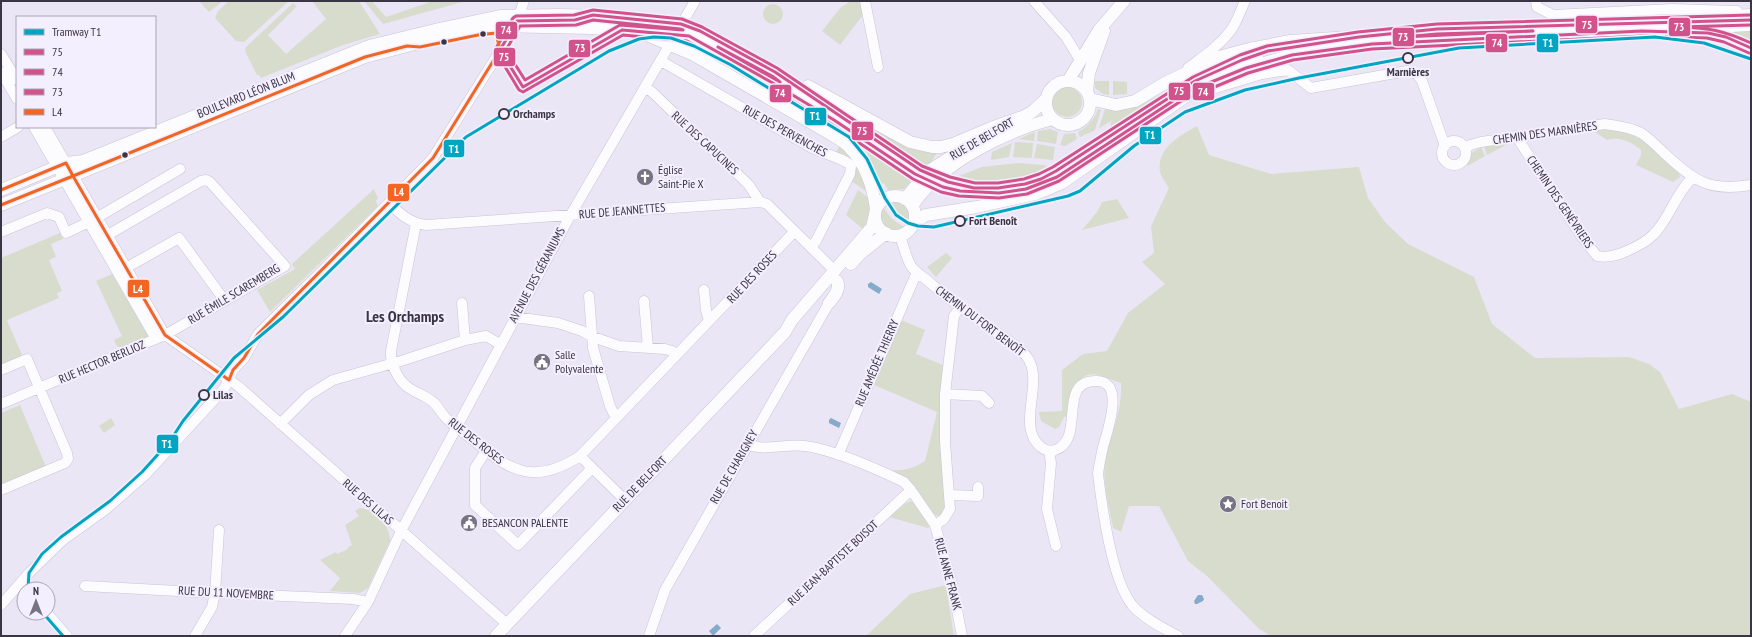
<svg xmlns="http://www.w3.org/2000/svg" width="1752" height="637" font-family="'PT Sans Narrow',sans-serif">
<rect width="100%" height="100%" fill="#ebe6f6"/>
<!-- green -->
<path fill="#d8dccc" d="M199,1H223L209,12Z
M229,1H289L244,42L236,41L215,18L218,11Z
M312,1H359L380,34L343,45L261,78L259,75H257L245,51L246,47L293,3L297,6L268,35L286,54L326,19Z
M364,1H372L386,17L433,1H466L383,24Z
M851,1H860L863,15L840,45L822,31L841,7Z
M763 14a10 10 0 1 1 20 0a10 10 0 1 1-20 0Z
M1751,29V44L1716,31Z
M1251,50L1191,80L1110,132L1111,121L1099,128L1105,109C1142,117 1173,81 1205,67C1220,61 1236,56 1251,50Z
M1094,81H1109V95L1103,94L1095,88Z
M1113,81L1127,82V94L1113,95Z
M1052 102a15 15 0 1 1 30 0a15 15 0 1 1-30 0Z
M828,102L939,149L926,171Z
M1098,109L1101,110L1095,130L1080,137L1078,132C1088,126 1094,120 1098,109Z
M1197,126L1209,155L1271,174L1359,167L1368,198L1385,222L1408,244L1474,277L1492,324L1535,358L1629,357L1649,364L1660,372L1679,409L1732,394L1751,402V636H1271L1259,629L1207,576L1188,561L1159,506H1129L1121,532L1113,528C1109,506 1102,483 1105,461C1110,435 1123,410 1121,383L1095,374L1087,375L1075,384L1070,393L1068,416L1064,417L1059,427L1055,429L1041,421L1039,412L1062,411V370L1083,354L1107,351L1128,313L1165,284L1142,262L1154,253L1151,226L1169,188C1166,183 1161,177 1160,172C1156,148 1181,135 1197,126Z
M1605,128C1643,134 1652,147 1679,171L1680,177L1673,182L1636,165L1641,155V150C1631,142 1621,136 1607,140L1595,132V130Z
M1050,129L1058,132L1056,144L1037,141L1038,131Z
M1035,132L1034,141L1019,139Z
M1075,133L1077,139L1065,146L1060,145L1064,134Z
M857,139L910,175L913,179L904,189L888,190L884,183L881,184L867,153Z
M1015,142L1033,143L1032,158L1013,157Z
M1512,142L1487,155L1484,146Z
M1012,143L1009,157L991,160L992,152Z
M840,144C855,161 860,170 867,192L850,180V159L845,156L836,153Z
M1037,144L1055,147L1053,160L1034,158Z
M1481,147L1485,156L1467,166L1470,154Z
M1019,163L1043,165L1056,168L1002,186L951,179L982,167Z
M374,189L378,198L376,201L378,206L270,312L257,290L295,269L292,264Z
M858,190L870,199C871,207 868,222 863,229L846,215Z
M1117,199L1129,218L1082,230L1097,212L1102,202Z
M895,200C906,202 911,209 909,220C900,216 894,210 890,201Z
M882,206L892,219L904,227C896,232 882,231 880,219C879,215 881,211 882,206Z
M60,233L63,239L51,244L56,257L49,260L62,291L57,293L59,298L7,320L22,355L19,359L1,366V258Z
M946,253L952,258L936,277L927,267Z
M112,274L148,335V338L121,348L117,346L114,340L122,336L96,281Z
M901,320L925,330L916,354L943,365L940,401L945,506L940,516C928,516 918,488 908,480C903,475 895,473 889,470C903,471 913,469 925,461L937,412L874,385Z
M20,405L46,467L1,485V413Z
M111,418L115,425L104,433L99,426Z
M911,501L916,504L931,525L928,528L889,517L906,503Z
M359,508C374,508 391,526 390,541L368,588L360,593L330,591L340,578L320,560L336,552L337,554L348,549V547L352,545L345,525L359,516L355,511Z
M946,585L954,636H866L910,594Z"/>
<!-- water -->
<path fill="#86aac9" d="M871,282L882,289L879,294L868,287V284Z
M831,418L841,423L839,428L829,423V420Z
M1198,595H1202L1204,599L1203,601L1197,604H1195L1194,601Z
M717,624L721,628L713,636L709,631Z"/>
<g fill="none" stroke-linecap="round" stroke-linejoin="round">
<defs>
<path id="minor" d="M865,1L878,67
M1034,1L1066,37L1080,60
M1536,1L1537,7L1553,15L1672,9L1737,11
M1696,32L1726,37L1751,48
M1,54L17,80
M661,61L812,148C822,153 846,159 851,166L850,174L816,241L811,247
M1188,68C1204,56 1222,44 1233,27C1238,19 1241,9 1245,1
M1,72L17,99
M1199,87L1212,89L1262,74L1288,70L1311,88L1407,71L1417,74L1422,81L1445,146
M645,89L651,91L749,185L760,202
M34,127L156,339
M45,127L165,335L238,386L507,624
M1516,136L1582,237L1597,256C1608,258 1619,255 1629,250C1638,246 1646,242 1653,235C1669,220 1675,194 1693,177
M1,137L18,127
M1442 153a12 12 0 1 1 24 0a12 12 0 1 1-24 0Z
M1465,149L1470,145L1481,142L1605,124C1617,126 1630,127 1641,133C1649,138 1657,146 1664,153C1695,181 1708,192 1751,185
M389,203C400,214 410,223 426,225L760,202L767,204L835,271
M416,224L391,351C390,363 398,381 409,388C416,393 426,396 433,402C438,406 441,413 446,418C454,426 463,432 472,439C509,471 534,486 580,456L794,232
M1,232L47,213L59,217L66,233L93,220L180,169
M900,235C903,245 906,257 911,266C915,272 922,276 927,280C949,300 972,316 997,333C1007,340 1022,348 1029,360C1043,386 1016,427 1041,447C1045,450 1050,452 1055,450C1086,440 1057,383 1094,381C1127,378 1107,432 1103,447C1101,456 1099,465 1098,474C1102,507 1112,580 1132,605C1143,618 1163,628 1178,636
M126,268L179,238L225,301
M704,290L706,310L709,321
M589,296L593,348L610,406L616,418
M644,301L648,348
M462,303L465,340
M515,317L558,323L582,331L593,337L619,346L665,349L672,351L677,354
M1,370L27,359L67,453L68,459L65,463L1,490
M945,394L982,396L989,403
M1,404L165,335L285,266L210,182L206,180L201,181L99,240
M280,424L309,395L333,380L401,361L465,340L486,336L500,344
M748,444C762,452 788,443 805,446C834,450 877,469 904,482L911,490L935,525L952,584L962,636
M486,451L475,468V505L518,545L592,468
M1049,451L1051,463L1047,509L1056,546
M838,455L917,272
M580,456L625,500
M949,495L978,496V487
M935,525L944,519L950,509L945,442V394L954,316L960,307
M85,586L215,593L353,599L368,602
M1,605L29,573L63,540L105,510L145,475L224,389L233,370L244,358L258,334L324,269L433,158L515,27L524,1
M47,613L67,636
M195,636L212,607L215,593L219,530
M345,636L368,602L401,531L570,216L695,1
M649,636L665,590L829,303
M754,636L911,490"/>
<path id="major" d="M1680,21L1695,18L1751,15
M647,35L694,55L829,133C835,137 844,141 849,147C865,163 873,187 876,209
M1214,72L1257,55
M1046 103a22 22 0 1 1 44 0a22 22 0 1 1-44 0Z
M1068,81L1099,30L1124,1
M808,86L910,142L932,147H941L953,144L991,128L1022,117
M1087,91L1089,73L1104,31
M1090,99L1116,105L1135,101L1165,83L1219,57L1249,49L1290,41L1396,34L1437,29L1656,22
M1015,121L1032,112L1045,100
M948,182C985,192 1022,189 1056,171L1194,81
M1,190L66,163L83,161L369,46L439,29L500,16L560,15L606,16L681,24L700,31L775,72L838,116L920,170
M875 216a20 20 0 1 1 40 0a20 20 0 1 1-40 0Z
M905,199L927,172L976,141
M1,205L365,57L453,34L498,26L591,28L640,32L675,34L689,36L812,106
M912,206C940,163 1004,132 1052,119
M914,222L926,215L977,207L1036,194L1062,183L1199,87L1246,68L1292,55L1372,44L1751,25
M851,264L860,254L886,233
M829,303C834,297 841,289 837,281
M496,636L785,332L792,320L872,227L875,214"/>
</defs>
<!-- minor casing -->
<use href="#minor" stroke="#c9c4d3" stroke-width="11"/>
<!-- major casing -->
<use href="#major" stroke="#c9c4d3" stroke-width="13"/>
<!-- minor -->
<use href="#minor" stroke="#fcfbfe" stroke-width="10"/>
<!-- major -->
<use href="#major" stroke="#fcfbfe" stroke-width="12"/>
<defs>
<path id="major-bridge" d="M915,174L943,187"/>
</defs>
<!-- major-bridge casing -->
<use href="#major-bridge" stroke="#c9c4d3" stroke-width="13" stroke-linecap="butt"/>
<!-- major-bridge -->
<use href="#major-bridge" stroke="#fcfbfe" stroke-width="12"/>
<defs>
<path id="bus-1" d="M1751,20L1437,29L1359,37L1268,51L1242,60L1195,81L1056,171L1041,179L1025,184L998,188H974L948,182L920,170L775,72L700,31L681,24L593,15L575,20L517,21L500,50L523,87L622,30L689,36L771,82L834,120L915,174L943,187L960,191L999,193L1026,189L1057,177L1179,97L1199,87L1246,68L1292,55L1372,44L1642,31L1708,33L1726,37L1751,48"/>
<path id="bus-2" d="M1749,53L1724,42L1707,38L1642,36L1372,49L1293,60L1248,73L1181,101L1059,181L1027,194L999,198L959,196L941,192L913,179L831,124L768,86L687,41L623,35L523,92L519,90L495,50L513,18L516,16L574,15L593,10L682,19L702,27L777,68L922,166L950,177L975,183H998L1024,179L1039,174L1053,167L1193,77L1240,55L1267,46L1358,32L1437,24L1751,15"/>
<path id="bus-3" d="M593,20L680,29L683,30L620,25L525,80L506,50L520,26L576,25Z
M1751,25L1678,27C1710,28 1722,30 1751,43
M1533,31L1403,37L1437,34Z
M718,47L772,76L780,82L773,78Z"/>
<path id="bus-4" d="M496,33L500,50L433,158L258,334L244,358L233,370L229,380L165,335L73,176L365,57L407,46L420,47L478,35Z
M1,190L66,163L73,176
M1,205L73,176"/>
</defs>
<!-- bus-1 casing -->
<use href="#bus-1" stroke="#f4effe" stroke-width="6"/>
<!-- bus-2 casing -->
<use href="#bus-2" stroke="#f4effe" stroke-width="6"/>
<!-- bus-3 casing -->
<use href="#bus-3" stroke="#f4effe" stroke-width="6"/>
<!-- bus-4 casing -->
<use href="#bus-4" stroke="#f4effe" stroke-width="6"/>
<!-- bus-1 -->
<use href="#bus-1" stroke="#d2528b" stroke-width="3"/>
<!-- bus-2 -->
<use href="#bus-2" stroke="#d2528b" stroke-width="3"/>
<!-- bus-3 -->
<use href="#bus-3" stroke="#d2528b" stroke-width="3"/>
<!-- bus-4 -->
<use href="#bus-4" stroke="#f26522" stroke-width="3"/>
<defs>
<path id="tram-1" d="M28,589L29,573L42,554L61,537L110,501L142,472L170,441L183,421L234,358L283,317L466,137L609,51L639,39L654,37L671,38L694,46L731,65L849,137L867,159L885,198L896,215L908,223L918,226L934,227L1068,196L1080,191L1134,146L1185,112L1245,90L1299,78L1459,48L1655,37L1704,43L1751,59
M43,613L63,636"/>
</defs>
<!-- tram-1 casing -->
<use href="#tram-1" stroke="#f4effe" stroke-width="6"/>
<!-- tram-1 -->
<use href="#tram-1" stroke="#00a5c2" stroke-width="3"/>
</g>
<!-- icons -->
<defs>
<symbol id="church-disc" viewBox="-11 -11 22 22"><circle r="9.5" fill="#787382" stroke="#f4effe"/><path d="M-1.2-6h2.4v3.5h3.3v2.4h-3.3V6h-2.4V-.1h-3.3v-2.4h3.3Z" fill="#fff"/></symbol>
<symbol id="civic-disc" viewBox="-11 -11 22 22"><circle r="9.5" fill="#787382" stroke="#f4effe"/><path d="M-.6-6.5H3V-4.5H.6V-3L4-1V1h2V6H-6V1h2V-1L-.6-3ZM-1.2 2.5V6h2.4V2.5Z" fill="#fff"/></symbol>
<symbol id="sight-disc" viewBox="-11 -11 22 22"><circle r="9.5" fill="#787382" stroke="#f4effe"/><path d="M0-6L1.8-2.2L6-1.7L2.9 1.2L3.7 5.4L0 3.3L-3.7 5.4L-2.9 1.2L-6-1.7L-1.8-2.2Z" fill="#fff"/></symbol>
</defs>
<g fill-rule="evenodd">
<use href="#church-disc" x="635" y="167" width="20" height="20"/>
<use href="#civic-disc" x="532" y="352" width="20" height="20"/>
<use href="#sight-disc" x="1218" y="494" width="20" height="20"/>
<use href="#civic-disc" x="459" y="513" width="20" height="20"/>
</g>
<!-- markers -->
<g fill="#3a3543" stroke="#f4effe" stroke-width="1.5">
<circle cx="483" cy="34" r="3.5"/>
<circle cx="444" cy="42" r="3.5"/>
<circle cx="125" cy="155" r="3.5"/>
</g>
<g fill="#f4effe" stroke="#3a3543" stroke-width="2">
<circle cx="1408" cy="58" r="5"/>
<circle cx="504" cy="114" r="5"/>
<circle cx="960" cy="221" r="5"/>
<circle cx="204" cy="395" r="5"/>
</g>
<g text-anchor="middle" stroke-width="4" stroke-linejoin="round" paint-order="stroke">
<!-- stop labels -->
<g font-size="12" font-weight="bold" fill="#3a3543" stroke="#f4effe" text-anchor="start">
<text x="1408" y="76" text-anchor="middle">Marnières</text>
<text x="513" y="118">Orchamps</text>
<text x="969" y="225">Fort Benoît</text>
<text x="213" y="399">Lilas</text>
</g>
<!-- street labels -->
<g font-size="12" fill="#3a3543" stroke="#f4effe">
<text transform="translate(246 95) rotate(-22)" y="4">BOULEVARD LÉON BLUM</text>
<text transform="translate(785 131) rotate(29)" y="4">RUE DES PERVENCHES</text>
<text transform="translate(1545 133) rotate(-8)" y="4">CHEMIN DES MARNIÈRES</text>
<text transform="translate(982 139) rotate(-30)" y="4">RUE DE BELFORT</text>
<text transform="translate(705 143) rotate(43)" y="4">RUE DES CAPUCINES</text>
<text transform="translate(1560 202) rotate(56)" y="4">CHEMIN DES GENÉVRIERS</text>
<text transform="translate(622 211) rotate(-5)" y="4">RUE DE JEANNETTES</text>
<text transform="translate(537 275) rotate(-62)" y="4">AVENUE DES GÉRANIUMS</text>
<text transform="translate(752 277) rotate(-47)" y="4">RUE DES ROSES</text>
<text transform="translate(234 294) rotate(-31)" y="4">RUE ÉMILE SCAREMBERG</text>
<text transform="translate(980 321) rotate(37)" y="4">CHEMIN DU FORT BENOÎT</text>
<text transform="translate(102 362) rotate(-23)" y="4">RUE HECTOR BERLIOZ</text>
<text transform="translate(877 363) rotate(-67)" y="4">RUE AMÉDÉE THIERRY</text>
<text transform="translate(476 441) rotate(38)" y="4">RUE DES ROSES</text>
<text transform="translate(734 467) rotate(-60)" y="4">RUE DE CHARIGNEY</text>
<text transform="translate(640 484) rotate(-46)" y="4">RUE DE BELFORT</text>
<text transform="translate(368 502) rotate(41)" y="4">RUE DES LILAS</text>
<text transform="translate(833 563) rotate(-43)" y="4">RUE JEAN-BAPTISTE BOISOT</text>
<text transform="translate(948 574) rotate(75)" y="4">RUE ANNE FRANK</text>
<text transform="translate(226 593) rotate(3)" y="4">RUE DU 11 NOVEMBRE</text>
</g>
<!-- poi labels -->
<g font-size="12" fill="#3a3543" stroke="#f4effe" text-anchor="start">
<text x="658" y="174">Église<tspan x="658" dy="14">Saint-Pie X</tspan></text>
<text x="555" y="359">Salle<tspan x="555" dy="14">Polyvalente</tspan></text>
<text x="1241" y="508">Fort Benoit</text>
<text x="482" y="527">BESANCON PALENTE</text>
</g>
<!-- district labels -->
<g font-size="16" font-weight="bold" fill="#3a3543" stroke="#f4effe">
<text x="405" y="322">Les Orchamps</text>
</g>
</g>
<g stroke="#f4effe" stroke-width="1.5">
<rect x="1575" y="15" width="23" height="19" rx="4" fill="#d2528b"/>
<rect x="1668" y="17" width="23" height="20" rx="4" fill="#d2528b"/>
<rect x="495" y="21" width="23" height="19" rx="4" fill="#d2528b"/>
<rect x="1392" y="27" width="23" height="20" rx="4" fill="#d2528b"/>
<rect x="1485" y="33" width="23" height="20" rx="4" fill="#d2528b"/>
<rect x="1536" y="33" width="23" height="20" rx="4" fill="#00a5c2"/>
<rect x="568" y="39" width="23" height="19" rx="4" fill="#d2528b"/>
<rect x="493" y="47" width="23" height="20" rx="4" fill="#d2528b"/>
<rect x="1168" y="82" width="23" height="19" rx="4" fill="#d2528b"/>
<rect x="1192" y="82" width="23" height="19" rx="4" fill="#d2528b"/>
<rect x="769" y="84" width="23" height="19" rx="4" fill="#d2528b"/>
<rect x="804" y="107" width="23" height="19" rx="4" fill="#00a5c2"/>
<rect x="851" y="121" width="23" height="20" rx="4" fill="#d2528b"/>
<rect x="1139" y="126" width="23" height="19" rx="4" fill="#00a5c2"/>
<rect x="443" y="139" width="22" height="19" rx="4" fill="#00a5c2"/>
<rect x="387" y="183" width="23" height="19" rx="4" fill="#f26522"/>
<rect x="127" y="279" width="23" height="19" rx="4" fill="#f26522"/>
<rect x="156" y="434" width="23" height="20" rx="4" fill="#00a5c2"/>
</g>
<g font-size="11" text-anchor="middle" font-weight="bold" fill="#fff">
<text x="1587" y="29">75</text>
<text x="1679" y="31">73</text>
<text x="506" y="34">74</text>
<text x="1403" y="41">73</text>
<text x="1497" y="47">74</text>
<text x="1548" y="47">T1</text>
<text x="580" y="52">73</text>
<text x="504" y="61">75</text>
<text x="1179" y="95">75</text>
<text x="1203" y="96">74</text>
<text x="780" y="97">74</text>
<text x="815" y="120">T1</text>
<text x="862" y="135">75</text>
<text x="1150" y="139">T1</text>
<text x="454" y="153">T1</text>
<text x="399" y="196">L4</text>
<text x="138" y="293">L4</text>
<text x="167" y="448">T1</text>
</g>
<!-- border -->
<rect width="1752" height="637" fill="none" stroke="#3a3543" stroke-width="4"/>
<!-- legend -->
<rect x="16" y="16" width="140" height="112" fill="#f4effe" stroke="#aaa5b3"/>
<rect x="24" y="29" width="20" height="6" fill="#00a5c2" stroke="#aaa5b3"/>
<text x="52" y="36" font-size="12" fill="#3a3543">Tramway T1</text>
<rect x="24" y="49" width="20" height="6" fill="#d2528b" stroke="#aaa5b3"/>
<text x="52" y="56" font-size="12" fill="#3a3543">75</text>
<rect x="24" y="69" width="20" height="6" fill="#d2528b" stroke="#aaa5b3"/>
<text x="52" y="76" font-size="12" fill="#3a3543">74</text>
<rect x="24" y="89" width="20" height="6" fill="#d2528b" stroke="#aaa5b3"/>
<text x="52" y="96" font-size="12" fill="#3a3543">73</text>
<rect x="24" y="109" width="20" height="6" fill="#f26522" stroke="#aaa5b3"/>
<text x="52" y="116" font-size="12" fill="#3a3543">L4</text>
<!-- north arrow -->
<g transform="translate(36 601)"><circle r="19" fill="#f4effe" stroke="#aaa5b3"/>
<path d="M0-3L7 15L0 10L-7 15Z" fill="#787382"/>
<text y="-6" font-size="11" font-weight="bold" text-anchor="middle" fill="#3a3543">N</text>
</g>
</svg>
